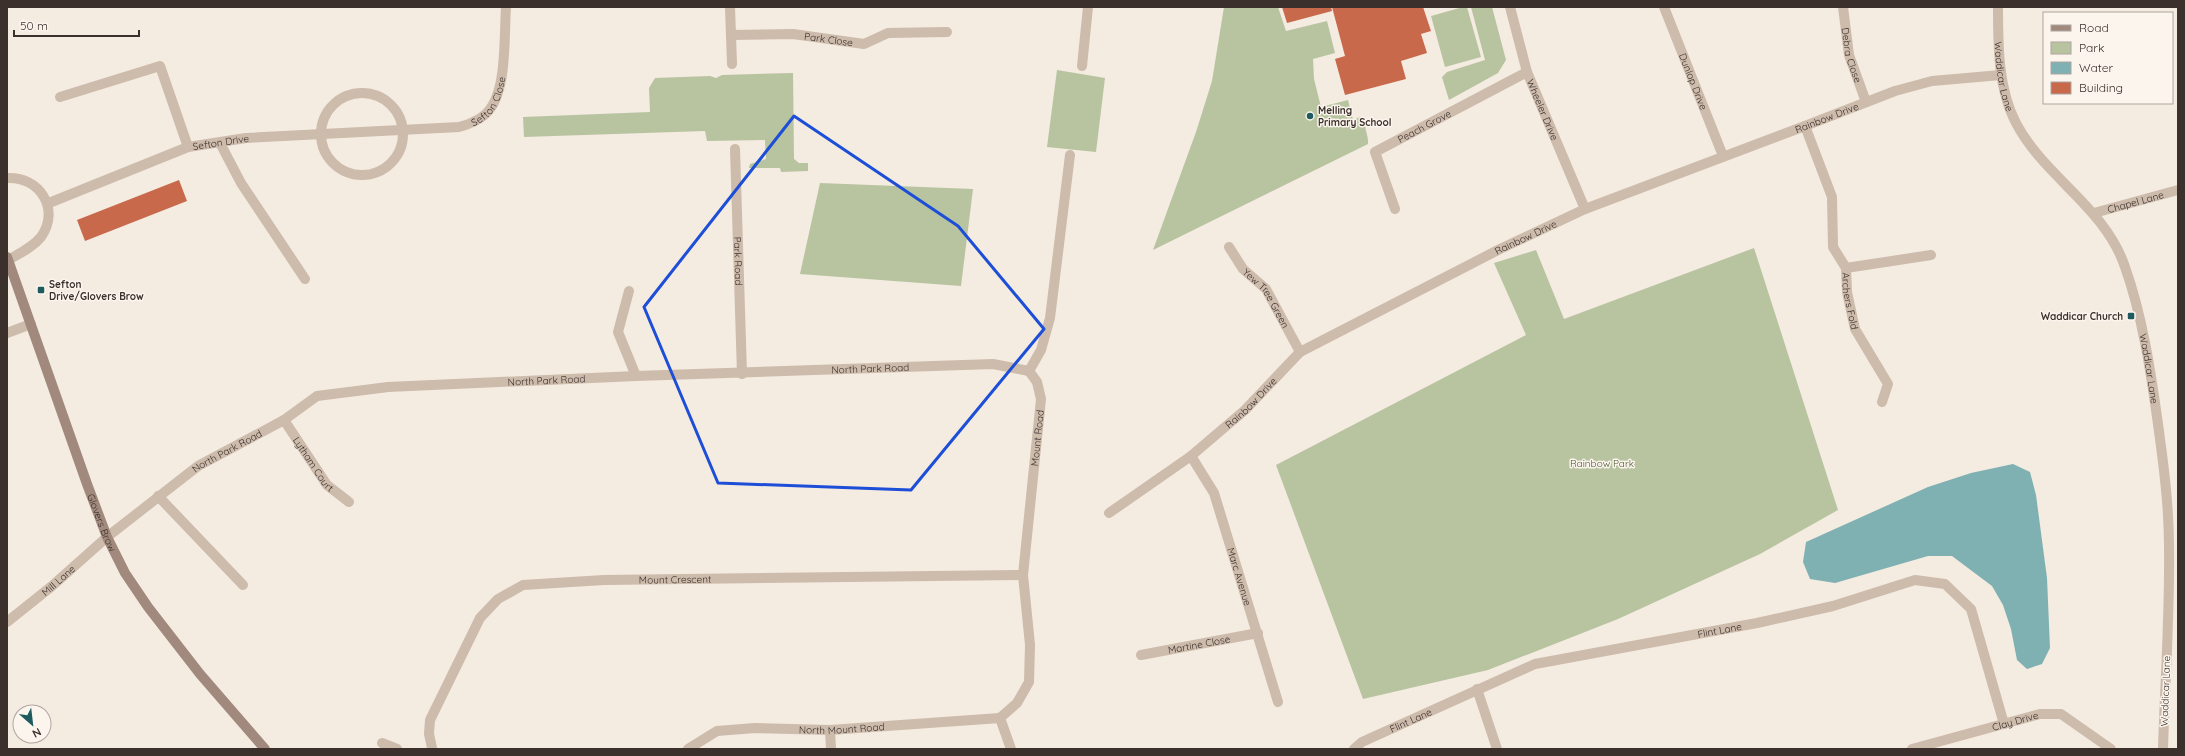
<svg xmlns="http://www.w3.org/2000/svg" width="2185" height="756" font-family="Quicksand,sans-serif">
<rect width="100%" height="100%" fill="#f4ebe1"/>
<!-- green -->
<path fill="#b8c4a0" d="M1224,7H1278L1286,31L1327,21L1335,53L1313,59L1314,79L1321,107L1348,100L1353,120L1360,117L1366,121C1363,127 1369,136 1368,144L1153,250L1196,132L1212,81Z
M1463,7H1467L1481,57L1445,67L1431,16Z
M1471,7H1492L1506,60L1498,73L1449,100L1442,77L1447,72L1485,60Z
M1057,70L1105,78L1096,152L1047,147Z
M793,73L794,159L799,163H808V171L781,172L780,168H749L750,164L766,159L765,140L707,141L705,131L524,137L523,117L650,112L649,88L655,78L710,76L716,78L722,75Z
M820,183L973,189L961,286L800,274Z
M1754,248L1838,510L1760,554L1618,619L1488,670L1363,699L1276,465L1526,335L1494,263L1536,250L1564,319Z"/>
<!-- water -->
<path fill="#7fb0b2" d="M2013,464L2030,472L2036,495L2047,578L2050,648L2042,664L2027,669L2017,660L2011,629L2003,605L1992,586L1952,556H1928L1835,583L1810,579L1803,562L1806,542L1928,487L1971,473Z"/>
<!-- building -->
<path fill="#c8694b" d="M1282,7H1331L1332,11L1287,23Z
M1332,7H1423L1431,31L1421,34L1427,53L1401,61L1406,79L1345,95L1335,59L1345,56Z
M179,180L187,201L85,241L77,220Z"/>
<g fill="none" stroke-linecap="round" stroke-linejoin="round">
<!-- minor -->
<g stroke="#cdbbac" stroke-width="10">
<path d="M730,7L732,64"/>
<path id="s1" d="M1510,7L1527,72L1585,209"/>
<path id="s2" d="M1664,7L1723,156"/>
<path id="s3" d="M1843,7L1849,55L1866,102"/>
<path id="s4" d="M731,35L793,34L864,44L888,33L947,32"/>
<path d="M1082,66L1088,7"/>
<circle cx="362" cy="134" r="41"/>
<path d="M60,97L160,66L188,147"/>
<path id="s5" d="M1805,126L1832,197L1833,247L1846,268L1847,292L1855,329L1888,384L1882,402"/>
<path d="M220,143L241,183L305,279"/>
<path id="s6" d="M735,149L742,374"/>
<path d="M7,178C39,176 61,209 41,237C32,248 20,253 8,260"/>
<path id="s7" d="M49,203L188,147L246,138L459,127C470,124 483,119 490,109C507,87 504,35 506,7"/>
<path id="s8" d="M1395,209L1375,152L1527,72"/>
<path id="s9" d="M2094,213L2178,190"/>
<path id="s10" d="M1229,247L1243,269L1266,289L1300,352"/>
<path d="M1846,268L1931,255"/>
<path d="M629,291L618,332L636,376"/>
<path d="M7,333L31,324"/>
<path id="s11" d="M284,420L327,485L349,502"/>
<path id="s12" d="M1191,456L1214,493L1278,702"/>
<path d="M158,496L243,585"/>
<path id="s13" d="M1109,513L1191,456L1245,410L1300,352L1500,249L1585,209L1805,126L1895,91L1932,81L2001,75"/>
<path id="s14" d="M107,537L198,466L284,420L317,396L388,387L636,376L993,364L1029,371"/>
<path id="s15" d="M1141,655L1258,633"/>
<path d="M1477,689L1497,749"/>
<path id="s16" d="M1000,718L1017,703L1029,682L1030,645L1023,575L1041,399L1037,382L1029,371L1041,350L1050,318L1070,155"/>
<path d="M1000,718L1011,749"/>
<path d="M830,730L831,749"/>
<path d="M382,743L397,749"/>
<path id="s17" d="M432,748L429,734L430,720L480,618L498,599L523,585L604,580L1023,575"/>
<path id="s18" d="M688,749L717,731L755,728L830,730L1000,718"/>
<path id="s19" d="M1354,749L1362,742L1535,664L1757,623L1833,606L1915,580L1945,584L1971,609L2004,724"/>
<path id="s20" d="M1912,749L2040,714H2061L2111,749"/>
</g>
<!-- tertiary -->
<g stroke="#cdbbac" stroke-width="10">
<path id="s21" d="M1998,7C1998,45 1998,89 2016,123C2044,177 2105,207 2125,267C2142,315 2150,367 2157,417C2163,460 2169,504 2169,547C2170,614 2165,682 2163,749"/>
<path id="s22" d="M7,622L52,586L107,537"/>
</g>
<!-- secondary -->
<path stroke="#a18a7d" stroke-width="10" id="s23" d="M7,257L87,484L107,537L125,573L148,607L200,674L265,749"/>
</g>
<!-- marked area -->
<path fill="none" stroke="#1d4ed8" stroke-width="3" stroke-linejoin="round" d="M794,116L958,226L1044,329L911,490L718,483L644,307Z"/>
<!-- markers -->
<g fill="#1f5a5e" stroke="#fbf5ee" stroke-width="1.5">
<circle cx="1310" cy="116" r="4"/>
<rect x="37" y="286" width="8" height="8" rx="2"/>
<rect x="2127" y="312" width="8" height="8" rx="2"/>
</g>
<g text-anchor="middle" stroke-width="3" stroke-linejoin="round" paint-order="stroke">
<!-- street labels -->
<g font-size="10" fill="#3b302b" stroke="#fbf5ee">
<text dy="4" stroke="none"><textPath href="#s4" startOffset="98">Park Close</textPath></text>
<text dy="4" stroke="none"><textPath href="#s3" startOffset="49">Debra Close</textPath></text>
<text dy="4" stroke="none"><textPath href="#s21" startOffset="70">Waddicar Lane</textPath></text>
<text dy="4" stroke="none"><textPath href="#s2" startOffset="80">Dunlop Drive</textPath></text>
<text dy="4" stroke="none"><textPath href="#s7" startOffset="464">Sefton Close</textPath></text>
<text dy="4" stroke="none"><textPath href="#s1" startOffset="108">Wheeler Drive</textPath></text>
<text dy="4" stroke="none"><textPath href="#s13" startOffset="828">Rainbow Drive</textPath></text>
<text dy="4" stroke="none"><textPath href="#s8" startOffset="116">Peach Grove</textPath></text>
<text dy="4" stroke="none"><textPath href="#s7" startOffset="183">Sefton Drive</textPath></text>
<text dy="4" stroke="none"><textPath href="#s9" startOffset="43">Chapel Lane</textPath></text>
<text dy="4" stroke="none"><textPath href="#s13" startOffset="504">Rainbow Drive</textPath></text>
<text dy="4" stroke="none"><textPath href="#s6" startOffset="112">Park Road</textPath></text>
<text dy="4" stroke="none"><textPath href="#s10" startOffset="64">Yew Tree Green</textPath></text>
<text dy="4" stroke="none"><textPath href="#s5" startOffset="184">Archers Fold</textPath></text>
<text dy="4" stroke="none"><textPath href="#s14" startOffset="808">North Park Road</textPath></text>
<text dy="4" stroke="none"><textPath href="#s21" startOffset="405">Waddicar Lane</textPath></text>
<text dy="4" stroke="none"><textPath href="#s14" startOffset="484">North Park Road</textPath></text>
<text dy="4" stroke="none"><textPath href="#s13" startOffset="180">Rainbow Drive</textPath></text>
<text dy="4" stroke="none"><textPath href="#s16" startOffset="292">Mount Road</textPath></text>
<text dy="4" stroke="none"><textPath href="#s14" startOffset="148">North Park Road</textPath></text>
<text dy="4" stroke="none"><textPath href="#s11" startOffset="53">Lytham Court</textPath></text>
<text dy="4" stroke="none"><textPath href="#s23" startOffset="282">Glovers Brow</textPath></text>
<text dy="4" stroke="none"><textPath href="#s12" startOffset="131">Marc Avenue</textPath></text>
<text dy="4" stroke="none"><textPath href="#s17" startOffset="349">Mount Crescent</textPath></text>
<text dy="4" stroke="none"><textPath href="#s22" startOffset="66">Mill Lane</textPath></text>
<text dy="4" stroke="none"><textPath href="#s19" startOffset="388">Flint Lane</textPath></text>
<text dy="4" stroke="none"><textPath href="#s15" startOffset="59">Martine Close</textPath></text>
<text transform="translate(2165 691) rotate(-88)" y="4">Waddicar Lane</text>
<text dy="4" stroke="none"><textPath href="#s19" startOffset="64">Flint Lane</textPath></text>
<text dy="4" stroke="none"><textPath href="#s20" startOffset="107">Clay Drive</textPath></text>
<text dy="4" stroke="none"><textPath href="#s18" startOffset="159">North Mount Road</textPath></text>
</g>
<!-- poi labels -->
<g font-size="10" font-weight="bold" fill="#3b302b" stroke="#fbf5ee" text-anchor="start">
<text x="1318" y="114">Melling<tspan x="1318" dy="12">Primary School</tspan></text>
<text x="49" y="288">Sefton<tspan x="49" dy="12">Drive/Glovers Brow</tspan></text>
<text x="2123" y="320" text-anchor="end">Waddicar Church</text>
</g>
<!-- park labels -->
<g font-size="10" fill="#4a5a2e" stroke="#fbf5ee">
<text x="1602" y="467">Rainbow Park</text>
</g>
</g>
<!-- border -->
<rect width="2185" height="756" fill="none" stroke="#3b302b" stroke-width="16"/>
<!-- legend -->
<rect x="2043" y="12" width="130" height="92" fill="#fbf5ee" stroke="#aea6a0"/>
<rect x="2051" y="25" width="20" height="6" fill="#a18a7d" stroke="#aea6a0"/>
<text x="2079" y="32" font-size="12" fill="#3b302b">Road</text>
<rect x="2051" y="42" width="20" height="12" fill="#b8c4a0" stroke="#aea6a0"/>
<text x="2079" y="52" font-size="12" fill="#3b302b">Park</text>
<rect x="2051" y="62" width="20" height="12" fill="#7fb0b2" stroke="#aea6a0"/>
<text x="2079" y="72" font-size="12" fill="#3b302b">Water</text>
<rect x="2051" y="82" width="20" height="12" fill="#c8694b" stroke="#aea6a0"/>
<text x="2079" y="92" font-size="12" fill="#3b302b">Building</text>
<!-- north arrow -->
<g transform="translate(32 724) rotate(152)"><circle r="19" fill="#fbf5ee" stroke="#aea6a0"/>
<path d="M0-3L7 15L0 10L-7 15Z" fill="#1f5a5e"/>
<text y="-6" font-size="11" font-weight="bold" text-anchor="middle" fill="#3b302b">N</text>
</g>
<!-- scale -->
<path d="M14 30v6h125v-6" fill="none" stroke="#3b302b" stroke-width="2"/>
<text x="20" y="30" font-size="12" fill="#3b302b" stroke="#fbf5ee" stroke-width="3" paint-order="stroke">50 m</text>
</svg>
